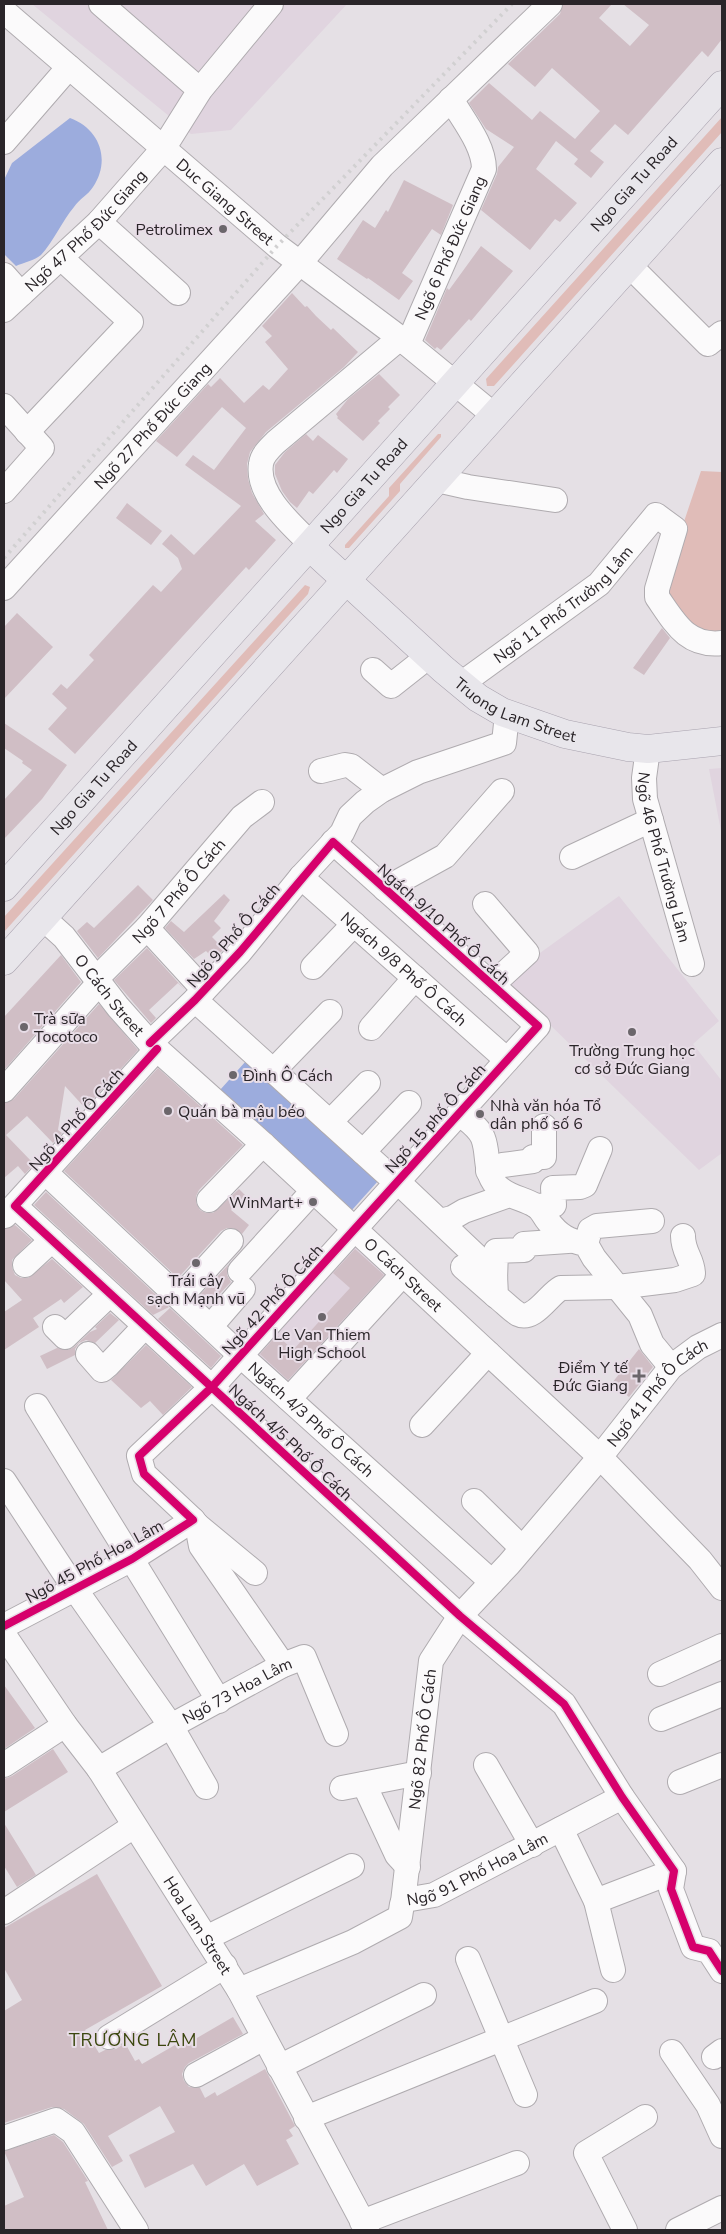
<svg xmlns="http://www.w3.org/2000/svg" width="726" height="2234" font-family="'Nunito Sans',sans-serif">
<rect width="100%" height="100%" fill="#e5e0e5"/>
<!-- built -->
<path fill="#e0d4df" d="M32,4H347L231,130L191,134Z
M722,768V836L709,769Z
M619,896L719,1021L693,1044L722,1081V1153L699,1170L543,1018L501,981Z
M350,1241L394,1282L293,1392L249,1352Z"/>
<!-- green -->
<path fill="#e0bcb8" d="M722,117V132L494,386H487L486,379Z
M438,434H441V437L400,484V491L349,548H345V545L389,496V488Z
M701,471L722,472V630L702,635H691L662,587Z
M305,585L310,587L308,594L4,932V917Z"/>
<!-- water -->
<path fill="#9cacdd" d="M70,118C100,129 111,160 93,187C88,195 79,199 74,207C62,221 54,241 41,255C35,260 23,263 16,266L4,254V180L12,163Z
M246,1061L378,1181L352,1210L220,1090Z"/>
<!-- building -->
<path fill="#d0bec5" d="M563,4H612L599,18L630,46L649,25L623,4H722V39L708,57L702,51L628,135L615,124L590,151L604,162L591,178L574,164L578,159L556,141L536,169L577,203L560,222L555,219L530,250L481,210L497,174L498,167L514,147L486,129L469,103L489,83L532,120L540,111L575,139L600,111L552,68L535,87L508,64L560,14Z
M404,180L453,205L441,235L432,229L402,273L413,281L399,300L368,278L367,279L337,259L363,220L375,228L386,210L388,212Z
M481,246L513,271L471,321L469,319L441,350L437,347L435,349L425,340L447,288L449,290Z
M292,293L305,307L307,306L316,316L331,330L333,328L358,352L344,367L266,432L250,452L247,464L248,479L252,493L264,514L255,521L276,540L249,570L246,567L75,754L48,729L67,708L52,694L61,684L67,689L94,660L89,655L153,585L161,592L182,569L178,558L162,544L171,534L194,555L241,506L185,465L193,455L214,470L246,428L222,407L177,457L156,441L208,384L211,387L220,378L244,403L263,385L269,390L288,369L265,342L272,336L262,326Z
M379,374L400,395L388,407L390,409L378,421L380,423L363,441L337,418L338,417L336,414L348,399Z
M306,434L313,441L318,435L348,459L337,473L334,470L313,494L309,491L297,508L290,502L282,491L275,474V465L285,452Z
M127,503L162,531L151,545L116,518Z
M17,613L53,647L4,699V627Z
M662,628L670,638L644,675L633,668Z
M4,723L67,765L42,799L4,839V800L32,770L22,763L23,761L4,748Z
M138,885L153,900L98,958L77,931L87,922L94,928Z
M224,894L230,900L214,921L221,928L212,937L224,949L214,959L206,951L194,959L165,928L171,921L184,932Z
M147,948L185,990L178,983L149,1010L156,1018L151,1023L114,980Z
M61,955L81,982L4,1070V1017Z
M99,1004L138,1050L85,1108L65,1086L58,1130L62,1133L53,1143L27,1116L6,1135L34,1164L25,1174L18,1166L4,1178V1103L14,1099Z
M158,1068L243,1145L199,1190L196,1196V1203L200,1210L206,1213H213L239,1189L245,1195L231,1210L249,1225L242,1234L233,1228H227L221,1231L178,1278L64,1171Z
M46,1192L169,1307L153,1315L34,1205Z
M15,1225L32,1240L12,1260V1268L15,1275L21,1278H28L52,1259L83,1287L64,1303L61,1299L33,1318L39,1327L4,1350V1312L22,1300L4,1280V1229Z
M355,1249L384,1275L288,1380L260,1354L277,1335L293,1350L350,1288L333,1273Z
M228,1265L227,1275L231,1282L208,1306L198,1297Z
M170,1308L221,1356L211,1368L158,1319Z
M110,1313L119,1320L95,1343L86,1340L79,1343L75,1349V1355L47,1369L40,1356L57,1348L68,1350L74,1347L90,1332L97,1329L95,1327Z
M146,1345L192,1387L163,1415L150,1401L141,1408L111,1380Z
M639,1349L653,1367L629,1397L612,1383Z
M4,1685L35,1728L4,1749Z
M53,1749L68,1772L4,1812V1779L12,1776Z
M4,1823L36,1875L17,1887L4,1866Z
M97,1874L162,1986L85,2030L99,2053L105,2050L116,2049L125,2043L135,2061L139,2059L142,2064L175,2045L178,2049L233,2017L243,2034L189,2063L185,2067L182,2074L184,2081L189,2087L200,2088L205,2098L215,2092L217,2096L265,2069L295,2126L289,2130L293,2136L286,2140L299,2164L257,2186L244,2164L206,2186L193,2164L145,2188L129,2155L175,2132L160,2106L108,2136L123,2161L112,2167L84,2124L64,2109L52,2107L4,2123V2011L22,2000L4,1968V1928Z
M54,2135L63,2142L88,2181L85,2182L108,2230H4V2206L24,2197L4,2151Z"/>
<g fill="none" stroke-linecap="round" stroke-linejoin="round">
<defs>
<g id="minor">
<path d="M101,4L200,90"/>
<path id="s1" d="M4,11L277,246L400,338L495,416"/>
<path d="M4,142L69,67"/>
<path d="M99,222L178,293"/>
<path d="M629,265L708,344L722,333"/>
<path d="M4,275L21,294"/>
<path id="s2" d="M4,310L99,222L163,149L200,90L271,4"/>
<path id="s3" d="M408,344L484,169C484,145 463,120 451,99"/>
<path d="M4,406L42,448L4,491"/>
<path d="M27,432L131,322L61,258"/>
<path d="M437,480L468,487L555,500"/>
<path d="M312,545C293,526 256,495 261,464C262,455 270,448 276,442L400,338"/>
<path id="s4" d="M4,588L300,263L382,166L550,4"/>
<path d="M373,670L391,686L429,656"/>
<path id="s5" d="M461,684L599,584L656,515L675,529L657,589V597C675,623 687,647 722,643"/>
<path id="s6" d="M648,749L644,778L645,799L692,964"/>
<path d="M321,771L345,765L351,766L382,790"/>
<path d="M572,857L651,820"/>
<path id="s7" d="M301,877L507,1060"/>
<path d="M385,889L445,856L502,791"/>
<path d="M485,904L527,953L492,985"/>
<path id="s8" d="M43,918L64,937L118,1007L150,1043L263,1144L600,1457L700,1560L722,1588"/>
<path d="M147,928L204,990"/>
<path d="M313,967L354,924"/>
<path id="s9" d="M96,979L147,928L242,817L262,802"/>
<path d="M195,1000L396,1182"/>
<path d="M371,1028L415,978"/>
<path d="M150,1043L195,1000L240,952L301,877L342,833L350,816L365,802L382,790L418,772L504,743L507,714"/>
<path d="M274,1070L330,1012"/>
<path d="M4,1090L99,983"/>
<path d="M459,1113C467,1120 479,1127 483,1138C489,1153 484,1171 496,1185C507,1197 523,1198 536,1206C542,1210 544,1216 548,1221C559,1236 569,1241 586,1244L594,1258L640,1315L652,1344L671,1367"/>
<path d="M330,1122L368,1083"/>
<path d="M363,1152L409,1103"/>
<path d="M488,1171L503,1165L533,1161V1157H544V1126"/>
<path id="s10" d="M46,1173L240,1355L492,1582"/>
<path d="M397,1181L492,1271L495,1275L496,1296C503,1301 511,1310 518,1314C534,1322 549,1294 561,1288L618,1287L675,1280L693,1274C693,1259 683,1253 683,1236"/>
<path d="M209,1200L263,1144"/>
<path d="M15,1206L460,1616L564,1704L622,1797L674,1871L671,1889L693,1947L709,1951L722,1971"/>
<path d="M536,1206L554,1205L553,1188L580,1187L585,1185L600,1149"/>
<path d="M5,1216L157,1049"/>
<path d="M440,1221L452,1218L464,1211L509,1195"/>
<path d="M586,1244L590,1230L597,1226L652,1221"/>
<path d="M25,1265L52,1240"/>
<path d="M463,1267L496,1296"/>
<path d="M240,1271L313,1191"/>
<path d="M495,1280L496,1251L524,1250V1244L568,1241"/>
<path d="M180,1297L231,1241"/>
<path d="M211,1326L243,1289"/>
<path d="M55,1327L65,1337L110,1294"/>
<path d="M88,1354L102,1370L108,1365L145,1326"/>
<path d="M289,1399L403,1274"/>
<path d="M37,1406L219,1701"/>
<path d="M422,1425L488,1353"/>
<path d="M4,1481L75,1589L171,1726L206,1787"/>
<path d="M474,1501L522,1548"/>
<path d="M193,1520L197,1525L201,1546L283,1665"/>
<path d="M197,1525L255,1573"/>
<path d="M4,1626L132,1559L193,1520L144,1474L139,1456L212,1387L538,1026L333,842"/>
<path id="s11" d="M4,1635L65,1725L99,1769L239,1990L367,2230"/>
<path d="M660,1674L722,1646"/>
<path d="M661,1719L722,1694"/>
<path d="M4,1765L65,1725"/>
<path d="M486,1765L532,1845"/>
<path id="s12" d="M99,1769L171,1726L283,1665L304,1657L336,1734"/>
<path d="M680,1782L722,1765"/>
<path d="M364,1784L397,1855L408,1867"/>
<path d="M342,1788L419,1773"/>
<path d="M561,1829L596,1901L613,1970"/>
<path d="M596,1901L674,1871"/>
<path id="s13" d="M403,1902L431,1661L460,1616L509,1564L600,1457L671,1367L698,1347L722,1335"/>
<path d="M4,1912L134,1826"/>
<path d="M206,1938L352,1866"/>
<path d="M468,1959L525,2095"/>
<path id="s14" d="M239,1990L353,1942L400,1917L402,1904L405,1900L434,1895L622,1797"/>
<path d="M109,2037L225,1966"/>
<path d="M672,2052L708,2105L722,2136"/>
<path d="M714,2057L722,2051"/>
<path d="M279,2067L424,1995"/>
<path d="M196,2075L264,2038"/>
<path d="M306,2118L595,2001"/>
<path d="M4,2138L56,2120L73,2132L136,2230"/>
<path d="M362,2222L517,2163"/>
<path d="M625,2230L586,2153L645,2117"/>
<path d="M678,2230L722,2208"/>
</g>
<g id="major">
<path id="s15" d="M310,547L443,669L478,698L502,712L565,734L628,747L648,749L722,741"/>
<path id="s16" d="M4,887L722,85"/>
<path d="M4,961L722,162"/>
</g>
</defs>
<!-- minor casing -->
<use href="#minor" stroke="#afabaf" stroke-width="26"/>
<!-- major casing -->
<use href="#major" stroke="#a8a2ae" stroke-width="29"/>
<!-- minor -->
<use href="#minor" stroke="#fbfafb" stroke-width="24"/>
<!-- major -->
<use href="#major" stroke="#e8e6eb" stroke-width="28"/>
<!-- rail -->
<path stroke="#d1d0d1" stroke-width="4" stroke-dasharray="2.5 5" stroke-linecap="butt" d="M4,558L277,246L512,4"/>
<defs>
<path id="cycleway" d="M157,1049L15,1206L460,1616L564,1704L622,1797L674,1871L671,1889L693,1947L709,1951L722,1971
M4,1626L132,1559L193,1520L144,1474L139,1456L212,1387L538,1026L333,842L240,952L195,1000L150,1043"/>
</defs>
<!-- cycleway casing -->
<use href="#cycleway" stroke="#e8dde7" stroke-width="11"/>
<!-- cycleway -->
<use href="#cycleway" stroke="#d6006c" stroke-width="8"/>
</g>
<!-- markers -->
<g fill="#6b666b" stroke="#e8dde7" stroke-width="2">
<circle cx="223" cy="229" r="5"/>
<circle cx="24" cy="1027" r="5"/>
<circle cx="632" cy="1032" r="5"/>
<circle cx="233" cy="1075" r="5"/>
<circle cx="168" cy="1111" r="5"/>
<circle cx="480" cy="1114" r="5"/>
<circle cx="313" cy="1202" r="5"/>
<circle cx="196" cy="1263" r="5"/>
<circle cx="322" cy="1317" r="5"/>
<path d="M636.5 1368.5h5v5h5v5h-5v5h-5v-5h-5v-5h5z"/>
</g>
<g text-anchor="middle" stroke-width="4" stroke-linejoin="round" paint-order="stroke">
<!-- street labels -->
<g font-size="16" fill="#2a2529" stroke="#e8dde7">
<text dy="6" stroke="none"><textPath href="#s16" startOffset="944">Ngo Gia Tu Road</textPath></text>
<text dy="6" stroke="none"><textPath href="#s1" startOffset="292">Duc Giang Street</textPath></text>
<text dy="6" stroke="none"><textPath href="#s2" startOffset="114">Ngõ 47 Phố Đức Giang</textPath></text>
<text dy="6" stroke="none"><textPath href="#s3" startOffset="105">Ngõ 6 Phố Đức Giang</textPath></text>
<text dy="6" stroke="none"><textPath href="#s4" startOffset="220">Ngõ 27 Phố Đức Giang</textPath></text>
<text dy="6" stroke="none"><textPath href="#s16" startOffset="539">Ngo Gia Tu Road</textPath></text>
<text dy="6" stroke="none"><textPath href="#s5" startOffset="130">Ngõ 11 Phố Trường Lâm</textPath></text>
<text dy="6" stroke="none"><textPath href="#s15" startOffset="265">Truong Lam Street</textPath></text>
<text dy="6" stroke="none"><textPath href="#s16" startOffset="134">Ngo Gia Tu Road</textPath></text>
<text dy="6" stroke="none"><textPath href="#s6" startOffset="111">Ngõ 46 Phố Trường Lâm</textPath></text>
<text dy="6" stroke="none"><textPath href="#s9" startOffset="121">Ngõ 7 Phố Ô Cách</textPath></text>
<text transform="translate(444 924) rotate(42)" y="6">Ngách 9/10 Phố Ô Cách</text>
<text transform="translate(233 935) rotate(-49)" y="6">Ngõ 9 Phố Ô Cách</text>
<text dy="6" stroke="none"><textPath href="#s7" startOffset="138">Ngách 9/8 Phố Ô Cách</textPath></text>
<text dy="6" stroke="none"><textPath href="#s8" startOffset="102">O Cách Street</textPath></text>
<text transform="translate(435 1118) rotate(-48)" y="6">Ngõ 15 phố Ô Cách</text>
<text transform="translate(76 1119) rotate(-48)" y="6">Ngõ 4 Phố Ô Cách</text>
<text dy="6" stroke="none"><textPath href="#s8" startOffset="508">O Cách Street</textPath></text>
<text transform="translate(272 1299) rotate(-48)" y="6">Ngõ 42 Phố Ô Cách</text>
<text dy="6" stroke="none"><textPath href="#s13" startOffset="595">Ngõ 41 Phố Ô Cách</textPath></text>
<text dy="6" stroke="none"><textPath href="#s10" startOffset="362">Ngách 4/3 Phố Ô Cách</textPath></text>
<text transform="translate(291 1442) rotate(43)" y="6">Ngách 4/5 Phố Ô Cách</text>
<text transform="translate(94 1561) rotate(-29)" y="6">Ngõ 45 Phố Hoa Lâm</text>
<text dy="6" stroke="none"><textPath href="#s12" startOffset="159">Ngõ 73 Hoa Lâm</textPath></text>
<text dy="6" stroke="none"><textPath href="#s13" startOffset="164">Ngõ 82 Phố Ô Cách</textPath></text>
<text dy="6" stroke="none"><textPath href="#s14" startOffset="274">Ngõ 91 Phố Hoa Lâm</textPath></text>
<text dy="6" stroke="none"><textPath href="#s11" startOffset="349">Hoa Lam Street</textPath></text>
</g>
<!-- poi labels -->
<g font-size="16" fill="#2a2529" stroke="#e8dde7" text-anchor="start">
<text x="213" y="235" text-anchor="end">Petrolimex</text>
<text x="34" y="1024">Trà sữa<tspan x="34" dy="18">Tocotoco</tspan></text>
<text x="632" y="1056" text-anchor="middle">Trường Trung học<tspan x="632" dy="18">cơ sở Đức Giang</tspan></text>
<text x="243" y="1081">Đình Ô Cách</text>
<text x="490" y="1111">Nhà văn hóa Tổ<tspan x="490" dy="18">dân phố số 6</tspan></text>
<text x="178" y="1117">Quán bà mậu béo</text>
<text x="303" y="1208" text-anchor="end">WinMart+</text>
<text x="196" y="1286" text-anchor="middle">Trái cây<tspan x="196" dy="18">sạch Mạnh vũ</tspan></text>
<text x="322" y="1340" text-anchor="middle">Le Van Thiem<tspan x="322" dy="18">High School</tspan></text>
<text x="628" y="1373" text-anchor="end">Điểm Y tế<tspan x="628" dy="18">Đức Giang</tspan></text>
</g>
<!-- neighbourhood labels -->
<g font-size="18" letter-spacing="1" fill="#3b470e" stroke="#e8dde7">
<text x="133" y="2046">TRƯƠNG LÂM</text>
</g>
</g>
<!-- border -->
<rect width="726" height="2234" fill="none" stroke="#2a2529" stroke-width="10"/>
</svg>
